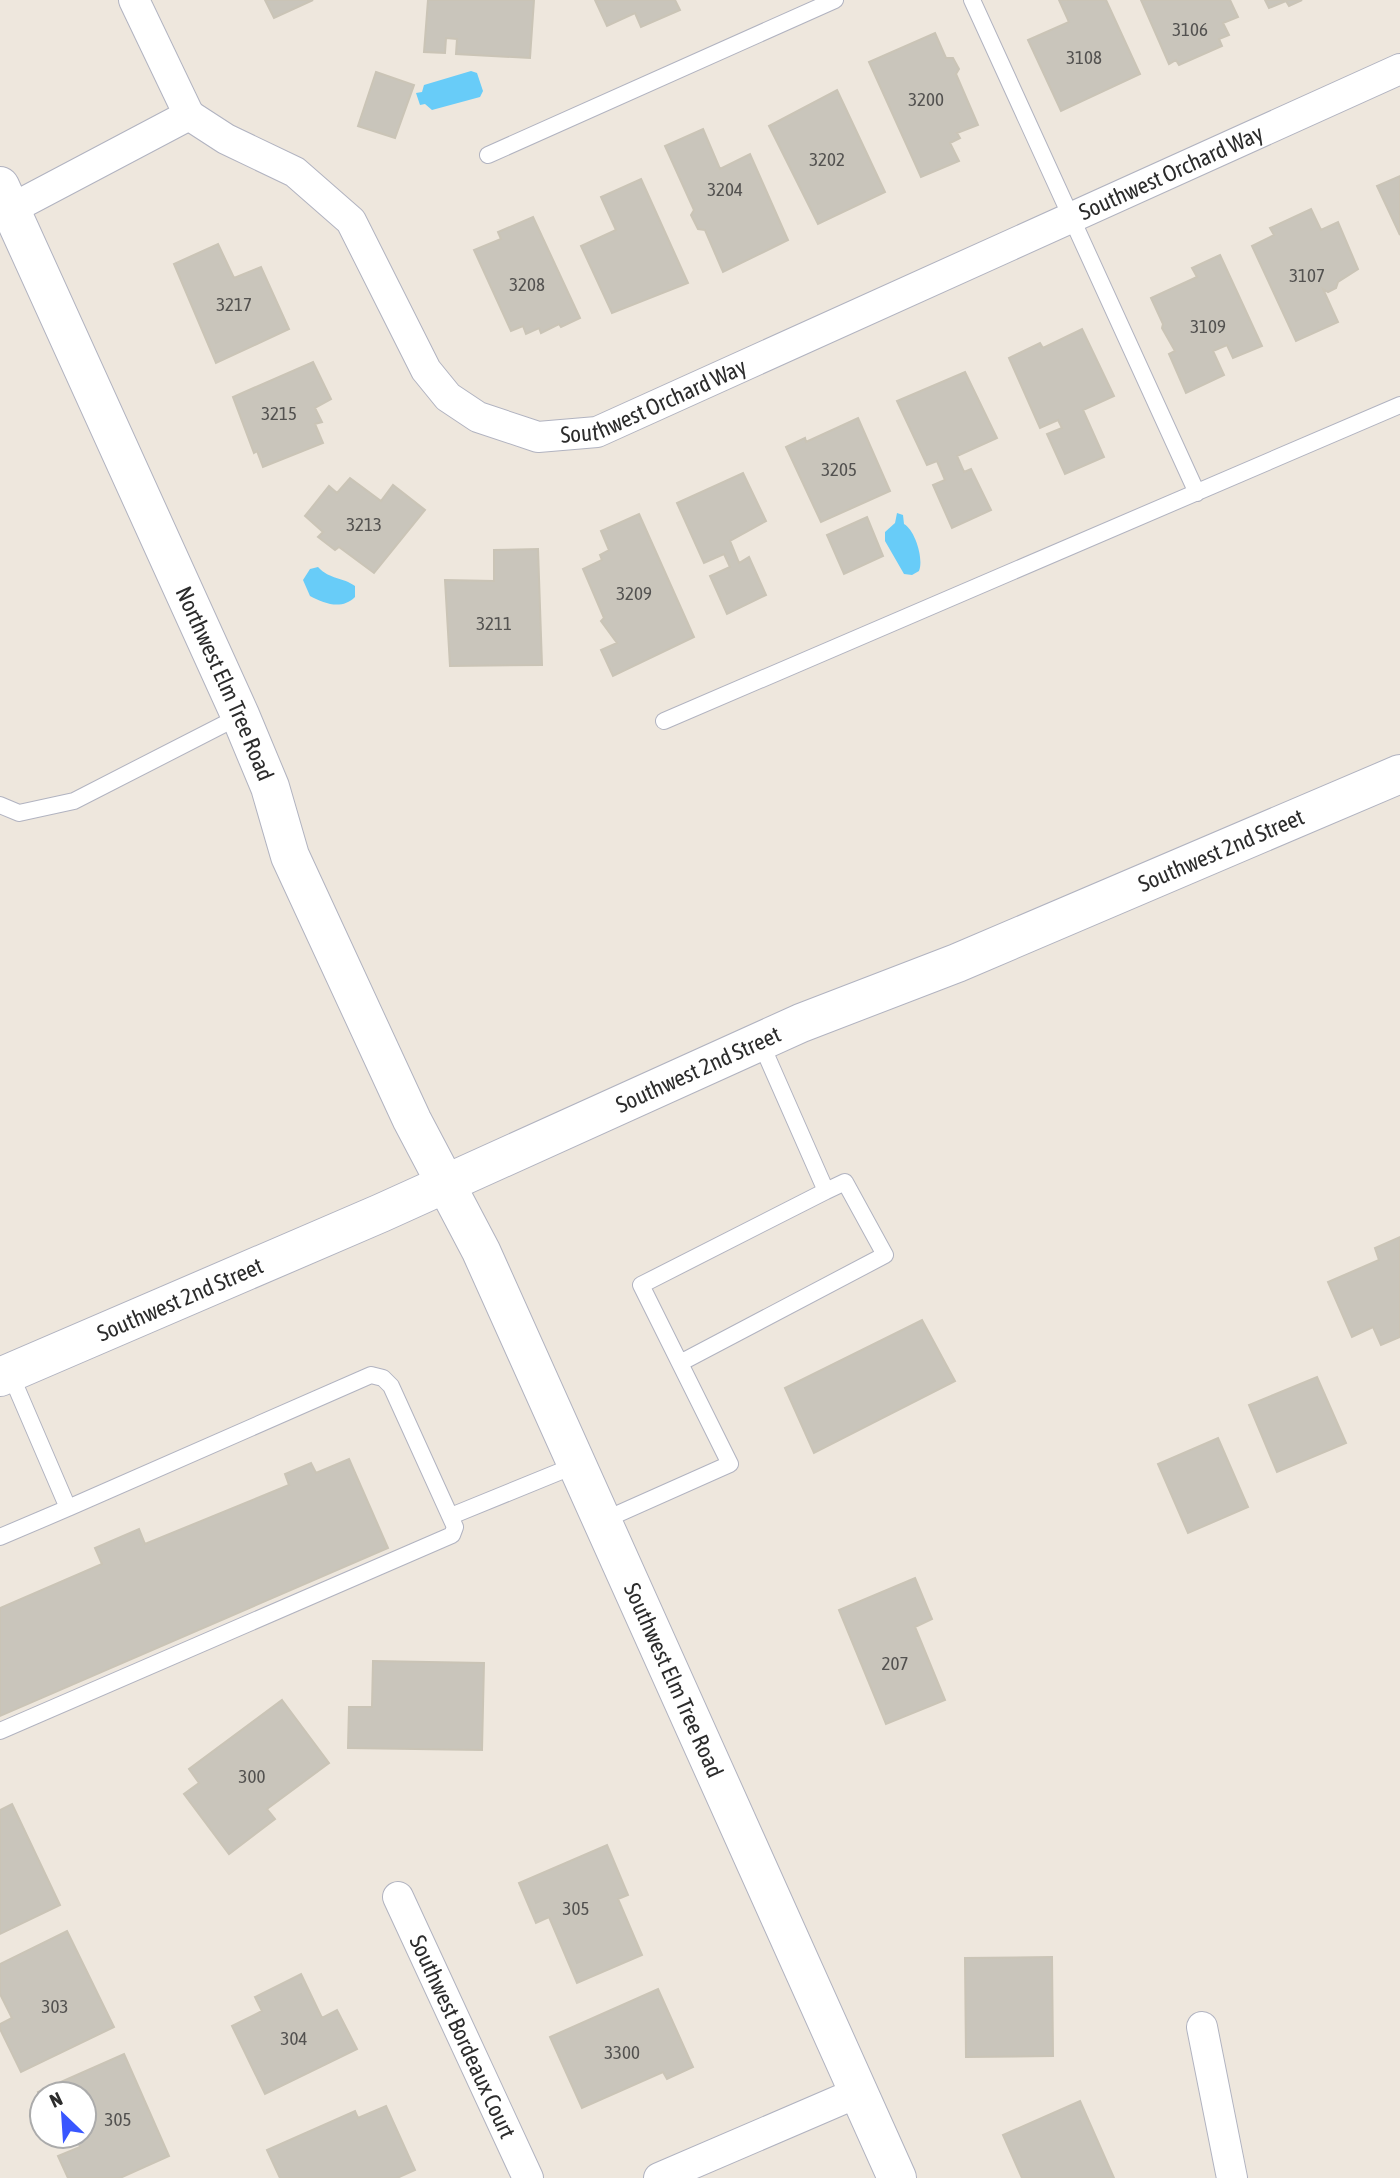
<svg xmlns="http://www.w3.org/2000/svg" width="1400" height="2178" font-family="'Asap Condensed',sans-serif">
<rect width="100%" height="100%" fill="#eee7dd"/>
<!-- water -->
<path fill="#68ccf8" d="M471,71L477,73L483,91L480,97L432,110L425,104L420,105L416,93L422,92L424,85Z
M897,513L903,515L904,524C915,530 924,559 919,571L912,575L904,574L885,541V532L895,523Z
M318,567C330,580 343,577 355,586V597C342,610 325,604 310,596L303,580L310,569Z"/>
<!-- building -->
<path fill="#c9c5bb" stroke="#cac4b6" stroke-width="2" d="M265,0H313L274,18Z
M428,0H534L530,58L456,54L457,39L446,38L445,53L424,52Z
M595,0H675L680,10L641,27L635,13L607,26Z
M1059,0H1106L1140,74L1061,111L1028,40L1069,22Z
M1141,0H1230L1238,17L1223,23L1229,35L1219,39L1222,46L1179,65L1176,60L1169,64Z
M1265,0H1302L1289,6L1286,1L1269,8Z
M935,33L946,58H953L959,69L956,74L978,125L957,133L960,138L950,143L959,161L921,177L869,62Z
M376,72L414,85L395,138L358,126Z
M837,90L885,192L818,224L769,126Z
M703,129L720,169L750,154L788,240L723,272L705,230L698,229L691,215L694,210L665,146Z
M1400,176V235L1377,186Z
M641,179L688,283L612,313L581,246L616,230L601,197Z
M1311,209L1321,230L1338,222L1358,269L1338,282L1336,288L1328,292L1323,289L1338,322L1296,341L1252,246L1274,235L1270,228Z
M533,217L580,318L561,327L559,324L541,333L539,328L526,334L523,326L511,331L474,250L501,239L498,232Z
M218,244L234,278L261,267L289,329L216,363L174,264Z
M1220,255L1262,346L1233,358L1227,345L1213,351L1224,375L1186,393L1169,354L1175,351L1162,328L1163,324L1151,298L1197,277L1192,268Z
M1082,329L1114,396L1083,410L1104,457L1065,474L1047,434L1062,428L1058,420L1040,428L1009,358L1040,343L1043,348Z
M313,362L331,399L315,408L322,422L315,424L323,443L263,467L257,451L254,453L233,397Z
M965,372L997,438L957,456L964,472L971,469L991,510L952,528L933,485L945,480L937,461L927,465L897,401Z
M858,418L890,491L821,522L786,447L805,438L806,442Z
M743,473L766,521L730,541L739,563L749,557L766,595L727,614L710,576L730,567L724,554L704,563L677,503Z
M350,478L381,501L393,485L425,510L374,573L339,547L335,550L318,537L323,532L305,516L329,486L337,493Z
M639,514L694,637L613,676L601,650L617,643L601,621L604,618L583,569L602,560L600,555L609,550L601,531Z
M867,517L883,556L844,574L827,535Z
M538,549L542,665L450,666L445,580L494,581V550Z
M1400,1237V1337L1381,1345L1373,1327L1352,1337L1328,1282L1379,1260L1375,1248Z
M922,1320L955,1381L814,1453L785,1388Z
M1317,1377L1346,1443L1277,1472L1249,1405Z
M1218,1438L1248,1507L1188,1533L1158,1464Z
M349,1459L388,1548L0,1716V1608L102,1564L95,1548L139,1529L145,1544L289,1485L285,1474L311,1463L316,1473Z
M915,1578L932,1619L915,1627L945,1700L886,1724L839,1610Z
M373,1661L484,1663L482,1750L348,1748L349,1707H372Z
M282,1700L329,1763L267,1809L275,1819L229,1854L184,1794L199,1783L189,1769Z
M12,1804L60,1905L0,1934V1810Z
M607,1845L628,1895L618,1899L642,1955L577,1983L549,1917L536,1923L519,1883Z
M67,1931L114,2027L21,2072L0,2029V2024L12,2018L0,1994V1964Z
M1052,1957L1053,2056L966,2057L965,1958Z
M301,1974L322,2018L337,2010L357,2049L265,2094L232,2026L262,2011L255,1997Z
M658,1989L693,2067L667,2079L663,2072L582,2108L550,2037Z
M124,2054L169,2156L120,2178H68L58,2156L80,2147L76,2136H84V2094H42V2102L38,2092Z
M1080,2101L1114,2178H1022L1003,2135Z
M386,2106L415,2170L397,2178H280L267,2150L355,2111L358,2118Z"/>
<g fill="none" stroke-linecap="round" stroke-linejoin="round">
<defs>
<path id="lane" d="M972,0L1197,493
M488,155L835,0
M664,721L1400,405
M0,805L19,813L74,801L240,716
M680,1363L885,1255L845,1182L826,1191
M451,1516L576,1465
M602,1521L730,1464L641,1285L826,1191L760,1041
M0,1537L68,1508L10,1373
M0,1731L452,1535L455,1527L391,1386L383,1378L371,1375L68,1508"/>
<g id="street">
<path d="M134,0L189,115"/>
<path id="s1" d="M189,115L226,139L295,172L351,221L426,370L448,397L478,417L538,437L597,432L1400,69"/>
<path d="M11,209L189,115"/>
<path id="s2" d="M398,1897L528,2178"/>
<path d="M1202,2027L1232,2178"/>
<path d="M659,2178L859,2092"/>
</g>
<g id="secondary">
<path id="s3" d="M0,186L240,715L270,787L290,856L412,1120L481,1251L897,2178"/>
<path id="s4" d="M0,1377L381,1213L801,1023L957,963L1400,774"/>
</g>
</defs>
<!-- lane casing -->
<use href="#lane" stroke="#b1b3c0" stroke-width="18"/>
<!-- street casing -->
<use href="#street" stroke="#b1b3c0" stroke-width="32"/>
<!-- secondary casing -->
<use href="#secondary" stroke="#b1b3c0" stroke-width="40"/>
<!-- lane -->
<use href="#lane" stroke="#fff" stroke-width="16"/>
<!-- street -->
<use href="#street" stroke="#fff" stroke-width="30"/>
<!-- secondary -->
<use href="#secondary" stroke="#fff" stroke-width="38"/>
</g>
<g text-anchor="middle" stroke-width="7" stroke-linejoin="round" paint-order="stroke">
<!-- number labels -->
<g font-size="19" fill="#535250">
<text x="1190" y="36">3106</text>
<text x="1084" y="64">3108</text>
<text x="926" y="106">3200</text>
<text x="827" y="166">3202</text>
<text x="725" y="196">3204</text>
<text x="1307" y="282">3107</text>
<text x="527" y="291">3208</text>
<text x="234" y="311">3217</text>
<text x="1208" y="333">3109</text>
<text x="279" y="420">3215</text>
<text x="839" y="476">3205</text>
<text x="364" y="531">3213</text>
<text x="634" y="600">3209</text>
<text x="494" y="630">3211</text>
<text x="895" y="1670">207</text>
<text x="252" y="1783">300</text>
<text x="576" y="1915">305</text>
<text x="55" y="2013">303</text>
<text x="294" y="2045">304</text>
<text x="622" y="2059">3300</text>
<text x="118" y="2126">305</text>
</g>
<!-- street labels -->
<g font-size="23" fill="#2c2c2c" stroke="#fff">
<text dy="8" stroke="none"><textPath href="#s1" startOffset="1185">Southwest Orchard Way</textPath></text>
<text dy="8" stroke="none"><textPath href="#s1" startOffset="618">Southwest Orchard Way</textPath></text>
<text dy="8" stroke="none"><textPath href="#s3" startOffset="546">Northwest Elm Tree Road</textPath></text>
<text dy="8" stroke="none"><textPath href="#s4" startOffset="1330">Southwest 2nd Street</textPath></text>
<text dy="8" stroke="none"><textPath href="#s4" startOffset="763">Southwest 2nd Street</textPath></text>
<text dy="8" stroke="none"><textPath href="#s4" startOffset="196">Southwest 2nd Street</textPath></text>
<text dy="8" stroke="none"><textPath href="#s3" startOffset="1640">Southwest Elm Tree Road</textPath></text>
<text dy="8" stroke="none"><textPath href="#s2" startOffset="154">Southwest Bordeaux Court</textPath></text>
</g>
</g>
<!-- north arrow -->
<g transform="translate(63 2115) rotate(335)"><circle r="33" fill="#ffffff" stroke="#ababab" stroke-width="2"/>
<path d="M0-5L12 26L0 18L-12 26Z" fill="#3956ff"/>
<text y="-10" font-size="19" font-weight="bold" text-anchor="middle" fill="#2c2c2c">N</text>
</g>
</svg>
